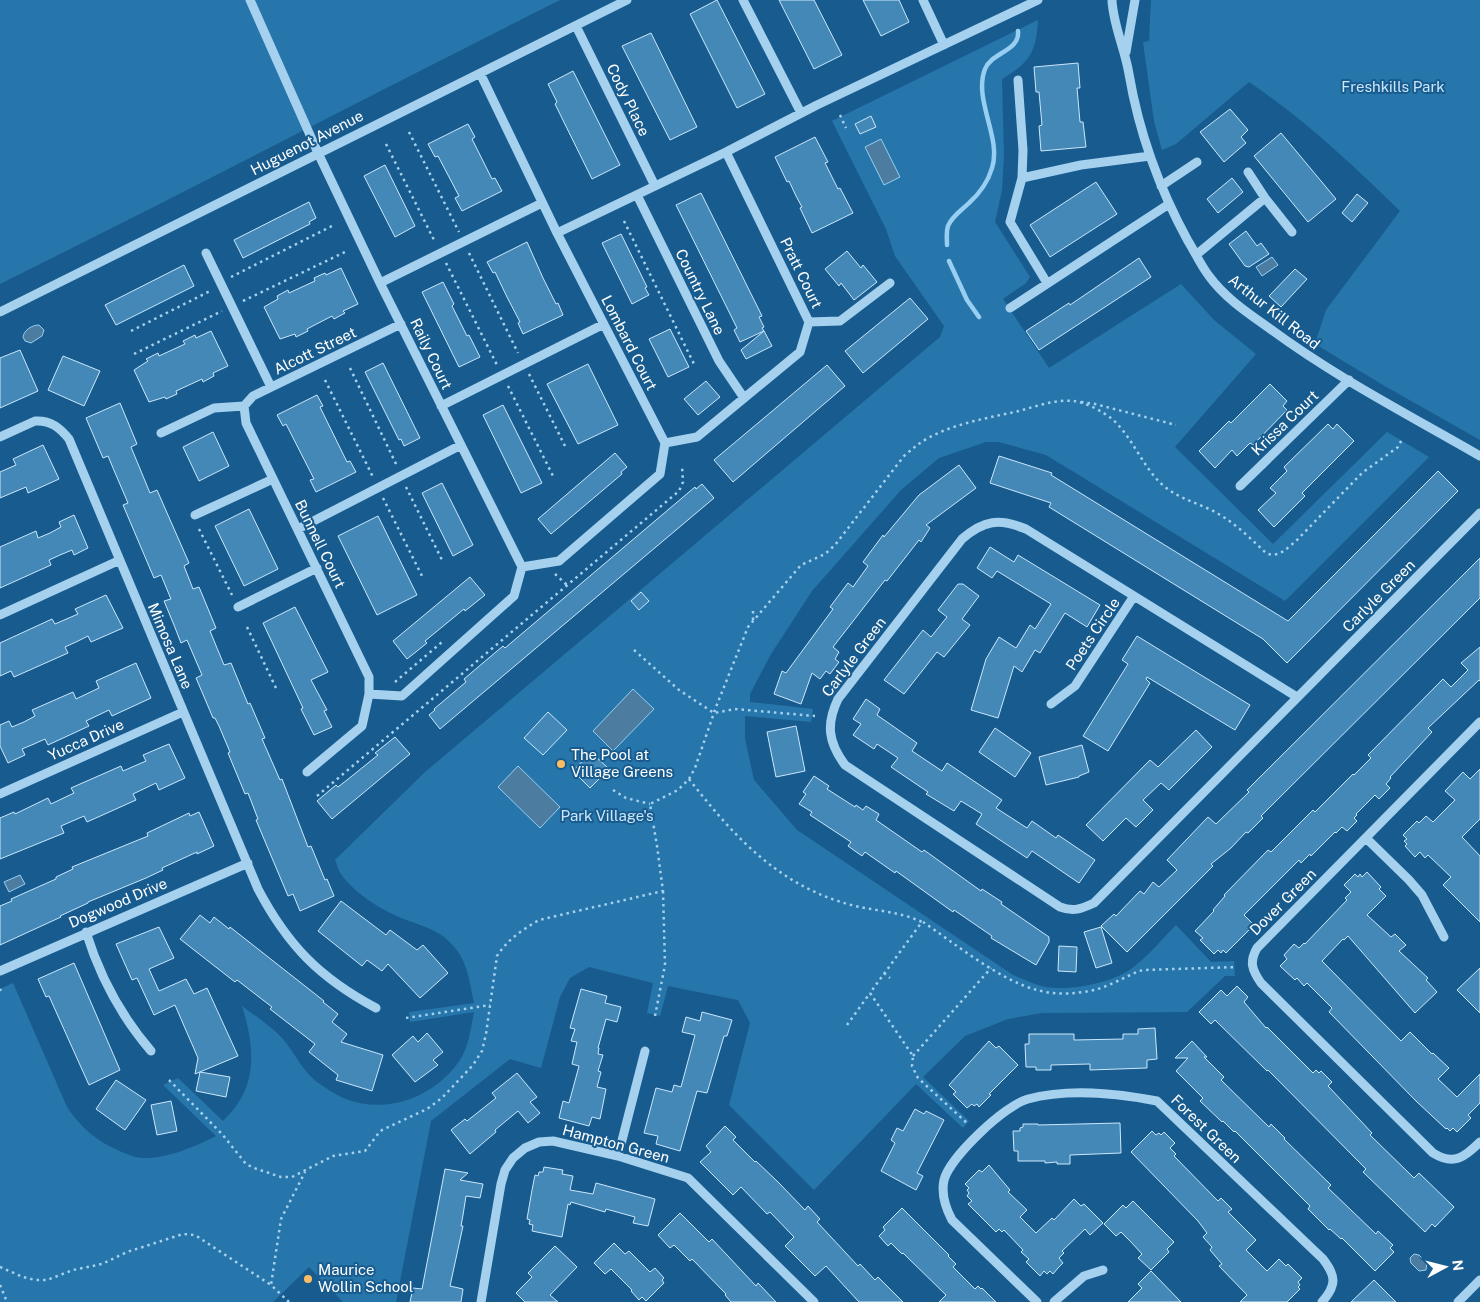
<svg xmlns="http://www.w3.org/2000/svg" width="1480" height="1302" font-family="'Public Sans',sans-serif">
<rect width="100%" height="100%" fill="#185c8f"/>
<!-- green -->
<path fill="#2776ab" d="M0,0H560C373,94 187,191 0,284Z
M1151,0H1480V440L1383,385L1315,344L1326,310L1400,211C1353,165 1304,119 1249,82L1176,144L1162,150L1154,121L1143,42L1149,41Z
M1038,20C1036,53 1030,62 1002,79L1004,156L1002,190L995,222L1030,277L1026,283L1003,299L1049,368L1181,284L1214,320L1256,354L1175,447L1273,544L1387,432L1429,457L1285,601L1046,455L999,442H986L939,458L901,490L812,591L771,654L750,694V702L813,709L811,722L745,716V739L754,780L797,830L1013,975C1024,979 1035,985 1046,987C1072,991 1114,983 1135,966C1150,954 1163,938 1176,925L1211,962L1234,961L1235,976H1225L1187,1012L1042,1013L1008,1019L965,1036L923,1077L969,1121L963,1128L916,1084L814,1190L729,1105L750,1023L738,1000L668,986L660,1016L647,1013L653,983L589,967L570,978L560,997L541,1068L510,1059L431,1121L396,1302H343L309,1267L273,1302H0V989L13,983L67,1107C79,1125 91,1136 109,1146C120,1151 130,1157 142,1158C167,1159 194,1147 216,1136L163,1085L178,1078L223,1121C228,1115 234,1110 238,1103C258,1074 252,1037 242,1006C255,1016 270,1025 281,1037C295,1052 302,1072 320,1084C327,1089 335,1094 343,1098C386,1116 435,1097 460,1060C469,1046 471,1028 474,1012L410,1022L409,1012L474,1003C470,984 468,964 456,949C441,930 427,928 407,920C384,912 355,894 341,874C338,870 337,864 335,860L424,773L940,337L944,326L895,256L886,229L832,121Z"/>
<!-- water -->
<path fill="#4c7da0" stroke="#97cef2" d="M881,139L900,177L884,185L865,147Z
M1272,257L1278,265L1262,276L1256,267Z
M39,325L44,330L42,336L31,343L25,341L23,337C24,330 32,325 39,325Z
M633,689L654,709L613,751L593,731Z
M518,766L560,807L540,828L498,787Z
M20,875L25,884L9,892L4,882Z
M1414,1254L1419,1255L1427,1263L1426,1270L1419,1271L1411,1263L1410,1258Z"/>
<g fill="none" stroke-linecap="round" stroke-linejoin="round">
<!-- stream -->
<path stroke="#97cef2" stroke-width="4.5" d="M947,245C947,238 946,232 948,226C952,216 962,210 969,203C979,194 988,182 992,168C1002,138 973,100 985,69C992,52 1020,51 1018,31
M949,261L967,300L979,317"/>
</g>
<!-- building -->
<path fill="#4488b8" stroke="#cbe7fb" d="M717,0L765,94L737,108L690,14Z
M779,0H814L842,55L814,69Z
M863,0H899L909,22L881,36Z
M651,33L697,127L670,140L622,46Z
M1078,63L1080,88H1077L1080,122H1083L1086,147L1041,151L1039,126L1042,125L1039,92H1036L1034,67Z
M573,71L620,165L592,179L555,104L557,102L548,84Z
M1230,109L1248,130L1241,137L1246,143L1224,162L1200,132Z
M871,116L876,127L860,134L855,124Z
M468,124L475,137L472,139L492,179L495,178L502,191L462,211L455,198L459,196L438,156L435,157L428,144Z
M1281,133L1336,199L1308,222L1254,156Z
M815,137L828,162L825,163L838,189L840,188L853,213L812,233L800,208L802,207L796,196L789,181L787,182L775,157Z
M385,165L415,226L395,237L364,176Z
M1232,178L1243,192L1218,213L1207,199Z
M1096,182L1117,214L1050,257L1030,225Z
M701,193L762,316L759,317L764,327L762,328L764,331L740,342L734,330L737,328L676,205Z
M1357,194L1368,203L1352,222L1342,213Z
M309,202L316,218L309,222L310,224L243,258L234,240Z
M1246,231L1257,246L1261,243L1269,254L1249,267L1245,266L1229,244Z
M621,234L647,287L645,288L649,295L632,304L602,243Z
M527,242L543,278L556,304L558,303L563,315L523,334L518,323L520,322L507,297L495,272L493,273L487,262Z
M847,251L861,268L863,265L877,282L854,300L841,283L839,286L825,269Z
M1139,258L1151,277L1039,350L1026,331L1069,303L1070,305Z
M184,265L194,286L116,325L105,305Z
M341,268L358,304L343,311L345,313L334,319L332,316L307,329L308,331L296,337L295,334L280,339L264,307L278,299L277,296L288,290L289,293L315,281L314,278L325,273L326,275Z
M1295,269L1307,279L1281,307L1269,296Z
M443,282L454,304L452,306L467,336L469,335L480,357L459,367L422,292Z
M910,298L928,319L863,373L845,351Z
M670,329L689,367L668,377L649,339Z
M211,331L228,366L213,373L214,376L203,382L202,379L176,391L177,394L166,399L165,397L149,402L134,370L148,361L146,359L158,353L159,356L185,344L183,341L195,335L196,338Z
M764,331L772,346L746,359L741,350Z
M20,350L38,391L0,408V358Z
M63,356L100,371L84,406L48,390Z
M383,363L420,438L404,446L401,439L399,440L365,372Z
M588,364L618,425L578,444L547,384Z
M827,365L845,386L733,482L714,460Z
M706,381L720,397L698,415L684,399Z
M1270,384L1287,401L1283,406L1287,410L1253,445L1250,443L1237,456L1232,450L1215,468L1199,451L1229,421L1231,423Z
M317,395L323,406L320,407L347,462L350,461L356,472L316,492L310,480L314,479L286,424L283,426L277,415Z
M120,403L137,444L131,447L150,493L157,490L189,563L184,566L193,589L199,587L216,628L210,631L224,665L231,663L248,704L250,703L265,738L262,739L280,780L282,779L308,847L311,846L325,880L327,879L334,896L300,911L293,894L288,896L256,820L258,819L248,793L245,794L228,753L230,752L219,726L215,718H213L205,699L196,678L202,675L187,640L181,643L174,625L164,601L171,599L161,575L154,578L123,505L128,503L113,468L108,456L103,458L86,418Z
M503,405L542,483L521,493L483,415Z
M1328,424L1333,429L1337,424L1354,441L1302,493L1305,496L1274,527L1258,510L1276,493L1270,488L1287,471L1284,467Z
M213,432L229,466L199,481L183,447Z
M43,445L59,479L28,493L26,487L0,498V472L16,465L13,459Z
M615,453L627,467L621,472L622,474L551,534L538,519Z
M999,456L1052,473L1051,475L1288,621L1438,471L1458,491L1287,663L1263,639L1049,507L1051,503L990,483Z
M959,465L976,488L926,525L930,528L921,542L919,540L887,581L885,580L833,647L839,652L835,659L839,662L830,674L826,671L820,679L812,673L801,704L774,694L782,671L786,673L833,609L830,607L848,583L853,587L868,566L863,562L883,535L884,537L919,495Z
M442,483L473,545L453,556L422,493Z
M702,484L714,498L440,729L429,715L435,710L434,709L466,682L464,679L503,646L505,648L695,487L696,489Z
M249,509L278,569L244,586L215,526Z
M74,515L88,548L74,555L72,550L60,555L49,560L51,565L0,588V547L36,531L38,538L50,533L61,527L59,522Z
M378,516L417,595L377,615L338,536Z
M990,547L1014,562L1018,555L1100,605L1087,627L1065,613L1040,653L1035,650L1022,672L1014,666L998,718L971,710L986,659L999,637L1016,648L1030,625L1035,629L1051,604L997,571L992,578L977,568Z
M1480,558V598L1261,816L1263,818L1248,833L1246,832L1231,848L1211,864L1213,866L1127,952L1101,926L1114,914L1116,916L1140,891L1144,894L1153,882L1159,887L1177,870L1167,860L1208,817L1216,824L1249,792L1247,790Z
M470,577L485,595L465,611L464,609L425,641L427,643L407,659L393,641Z
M958,584H963L979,596L962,619L970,625L944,657L937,652L904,694L884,680L923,630L931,637L947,617L938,610Z
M641,592L649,601L639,610L631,601Z
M106,595L123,628L91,642L88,636L76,642L65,647L68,653L14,677L11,671L0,676V643L52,619L55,624L78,614L75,609Z
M295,607L328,672L311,680L327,710L324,711L332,727L314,735L301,709L303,708L263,623Z
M1137,636L1250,705L1235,730L1147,677L1146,679L1150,683L1108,751L1083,736L1128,664L1122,660Z
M1480,647V681L1479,680L1428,728L1432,732L1390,777L1391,778L1386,784L1390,788L1379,799L1375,795L1356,814L1357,815L1354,818L1357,821L1347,831L1342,827L1336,833L1335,832L1311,856L1310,854L1301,863L1299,860L1244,915L1254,925L1226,953L1223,950L1221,953L1218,950L1214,954L1200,940L1203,938L1195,931L1214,911L1213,910L1225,896L1224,895L1268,850L1271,852L1313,810L1315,812L1353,774L1354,775L1371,758L1368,755L1443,679L1451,687L1468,670L1461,663Z
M136,663L151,698L112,716L109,710L86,721L89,726L48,745L45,739L34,744L22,749L25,755L8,763L0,746V725L9,721L12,727L24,722L35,716L32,710L73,692L76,699L99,688L96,681Z
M866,699L880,709L877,715L917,743L912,751L942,771L947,763L1002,800L996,808L1027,828L1032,821L1056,838L1058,835L1095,860L1079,883L1032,851L1027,858L976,824L982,814L961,801L954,811L926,794L928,792L891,767L898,758L877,744L874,749L853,735L861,724L853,719Z
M548,712L567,730L543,755L524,738Z
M796,726L805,771L776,777L767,732Z
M995,728L1031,753L1015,777L979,752Z
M1196,730L1212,747L1169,790L1161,783L1143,800L1153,810L1136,827L1126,818L1103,841L1086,825L1150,760L1158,767Z
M395,737L410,754L332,819L317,801L336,785L338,787L352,776L378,755L375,753Z
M169,744L185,778L159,790L156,783L133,794L136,800L87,822L84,816L61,826L64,833L0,859V818L14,812L15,814L48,798L51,804L74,793L71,788L121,766L123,771L146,761L143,755Z
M1082,745L1089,772L1079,776V777L1046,785L1039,757Z
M591,752L609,769L590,788L573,771Z
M1480,769V819L1462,837L1480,856V922L1443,885L1451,877L1428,855L1425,858L1420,852L1415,857L1405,846L1407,844L1404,841L1407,839L1403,835L1417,821L1419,823L1426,816L1433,822L1455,800L1445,791L1463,772L1470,779Z
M814,776L829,786L827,789L855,807L856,805L863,810L866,806L879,814L876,820L922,852L924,850L981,891L982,889L1002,902L1001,904L1049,937V942L1036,965L991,938L992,936L954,910L953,912L896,871L895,873L865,852L862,856L848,846L851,842L810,815L812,812L799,804L806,794L803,792Z
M199,812L214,846L197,854V852L162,868L163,870L146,878L88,902V903L60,916L61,917L0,945V906L12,901L11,899L56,879V877L73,869L72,867L148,836L147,833L189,813L190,816Z
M1367,872L1381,887L1379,889L1386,896L1367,915L1391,937L1395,934L1406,945L1399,951L1428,978L1426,980L1437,992L1415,1013L1348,936L1344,940L1343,939L1322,961L1401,1041L1410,1032L1432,1054L1433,1053L1449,1068L1438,1079L1457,1097L1480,1074V1103L1468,1115L1471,1118L1457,1132L1453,1128L1450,1131L1447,1128L1446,1129L1416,1101L1329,1012L1332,1008L1307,983L1304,986L1297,978L1295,980L1280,966L1287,959L1284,955L1294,944L1299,948L1304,943L1305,944L1347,900L1345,898L1351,892L1344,885L1355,874L1358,877L1360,874L1362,877Z
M341,901L386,935L390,930L417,950L423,945L448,973L420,998L388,964L382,971L367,960L362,966L318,931Z
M200,915L210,923L214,917L229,929L230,927L324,1001L323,1002L338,1014L332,1022L347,1034L341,1042L383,1055L372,1091L336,1080L338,1075L309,1052L315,1044L270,1009L272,1007L237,980L235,982L180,939Z
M159,927L174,958L149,969L159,991L186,979L194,994L207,988L238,1056L195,1074L198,1058L175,1005L154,1015L137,978L132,980L116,944Z
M1101,927L1112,963L1096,968L1084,932Z
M1059,946L1077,947L1076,972L1058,971Z
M74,963L120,1070L89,1085L49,996L46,997L38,979Z
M1480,968V1013L1457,990Z
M1237,986L1248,997L1244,1002L1266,1028L1267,1027L1313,1073L1316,1070L1319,1073L1321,1071L1332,1082L1328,1086L1372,1133L1370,1135L1414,1178L1419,1173L1454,1207L1435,1227L1432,1224L1425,1232L1363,1172L1366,1169L1268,1070L1267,1071L1215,1020L1211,1024L1199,1012L1221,990L1227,996Z
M581,989L607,996L605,1003L621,1007L617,1022L606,1019L598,1048H599L598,1054L603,1055L598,1071L601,1072L597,1087L606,1089L600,1119L592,1117L589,1126L559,1118L563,1101L569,1103L579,1066L572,1064L577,1042L571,1041L575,1029L570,1028Z
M702,1012L732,1020L727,1036H724L707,1093L697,1091L680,1151L656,1144L658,1136L644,1133L656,1088L672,1092L674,1085L681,1087L695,1035L682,1032L686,1017L700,1021Z
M1155,1028L1157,1059L1147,1060V1068L1090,1070V1064L1051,1065V1070H1036V1067H1026L1025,1044H1029V1034H1074V1040L1123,1039V1034H1138V1029Z
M427,1033L443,1052L433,1060L438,1065L415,1082L392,1055L413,1036L418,1042Z
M989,1041L996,1048L999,1046L1018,1065L989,1094L991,1095L979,1107L977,1104L974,1106L972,1104L967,1108L953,1094L956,1092L949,1085Z
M1192,1041L1207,1057H1204L1224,1077L1221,1080L1269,1127L1271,1124L1285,1138L1284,1139L1331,1185L1328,1188L1376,1234L1378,1231L1393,1245L1390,1248L1394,1252L1375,1271L1342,1238L1341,1239L1330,1229L1329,1230L1308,1209L1310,1206L1235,1131L1234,1132L1223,1121L1222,1122L1200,1101L1203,1098L1176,1071L1188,1058H1175Z
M200,1072L230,1077L226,1097L196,1091Z
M517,1073L537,1097L530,1102L540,1113L528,1123L518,1111L495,1130L496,1132L470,1154L451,1130L465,1119L467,1121L496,1098L492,1093Z
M116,1080L146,1100L125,1130L96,1109Z
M171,1101L177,1131L157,1135L151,1105Z
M915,1109L924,1114L926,1111L944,1120L917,1173L923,1176L916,1190L881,1171L895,1143L891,1140L897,1128L903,1131Z
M1120,1123L1121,1153L1070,1155V1164H1057V1162L1045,1163V1161H1018V1151H1014L1013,1131H1020V1128L1023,1127V1124H1038V1125Z
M725,1126L736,1137L733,1140L755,1162L756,1161L778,1182L805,1210L808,1206L820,1219L817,1222L858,1266L860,1264L875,1280L878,1277L903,1302H859L826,1266L815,1276L785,1246L794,1237L770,1212L767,1214L741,1187L733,1195L700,1162L711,1152L706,1146Z
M1152,1131L1156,1135L1159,1133L1161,1135L1164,1132L1175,1143L1170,1148L1176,1154L1174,1156L1218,1201L1221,1198L1232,1209L1228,1212L1256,1240L1246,1250L1267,1271L1279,1259L1286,1266L1288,1264L1302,1278L1298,1282L1300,1285L1298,1287L1300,1289L1287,1302H1240L1247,1295L1219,1266L1222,1264L1210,1250L1212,1247L1203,1237L1207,1233L1198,1221L1131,1152Z
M989,1165L1010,1190L1008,1192L1027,1210L1020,1217L1036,1233L1052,1218L1054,1220L1074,1199L1081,1206L1084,1204L1103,1223L1090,1235L1085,1229L1062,1251L1064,1253L1059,1258L1063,1263L1058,1268L1053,1274L1050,1271L1047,1274L1044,1271L1040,1276L1026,1262L1029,1259L1021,1252L1023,1250L1004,1230L1002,1232L999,1229L996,1232L968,1204L972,1201L967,1196L969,1193L967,1190L969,1188L965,1184L979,1170L982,1172Z
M544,1167L563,1170L562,1174L573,1176L570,1190L593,1194L596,1183L655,1199L648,1226L633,1223L635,1217L606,1209L605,1212L571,1202L570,1205L568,1204L562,1237L532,1231L533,1225L529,1224L530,1220L527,1219L532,1190L535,1175L538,1176L539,1172H543Z
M445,1169L468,1173L460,1180L483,1184L480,1198L466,1196L463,1215L461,1226H463L450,1286L463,1289L461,1302H410L413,1288L422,1289Z
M1133,1201L1174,1242L1167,1249L1169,1252L1151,1270L1138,1258L1142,1254L1131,1242L1121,1232L1116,1236L1104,1224L1123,1205L1126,1208Z
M902,1208L949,1255L948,1256L956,1264L953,1267L975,1289L978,1286L981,1289L982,1288L996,1302H939L946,1295L903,1253L902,1254L891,1243L888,1246L879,1236L885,1230L883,1227Z
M680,1213L709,1242L712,1239L756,1286L758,1283L776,1302H731L725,1295L726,1294L692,1259L690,1261L674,1245L670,1248L658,1235Z
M614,1243L625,1254L629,1251L650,1272L655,1268L664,1278L662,1280L664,1283L646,1301L642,1297L639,1300L631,1291L632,1290L611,1269L605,1274L594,1263Z
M555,1246L577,1267L550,1295L558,1302H525L516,1293L532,1277L528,1273Z
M1151,1271L1181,1302H1128L1142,1288L1138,1284Z
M1374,1280L1396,1302H1351Z"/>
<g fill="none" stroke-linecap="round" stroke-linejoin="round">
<!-- path -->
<path stroke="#a5d1ef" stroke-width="2.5" stroke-dasharray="2.5 4" stroke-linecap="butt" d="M840,115L846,128
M409,132L459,232
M386,144L435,242
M624,221L694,364
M469,253L518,353
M446,263L497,365
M231,277L332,226
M243,301L345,252
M131,331L212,290
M134,354L222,311
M350,368L397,466
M529,374L566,448
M325,380L373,477
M508,386L553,476
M1081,402L1095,404L1176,425
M406,487L442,560
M383,498L422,576
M199,529L232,595
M555,574L567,585
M753,611V621
M247,627L276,688
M634,650L679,690L714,713L735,709L815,716
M395,682L442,642
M689,779C731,833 774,881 841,902C867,911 897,910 922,922L870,993L913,1056L912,1066L918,1078L968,1124
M613,790L626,798L650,804
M317,796L679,491L683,482L682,466
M923,922C954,943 1001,981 1037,990C1054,995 1073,994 1090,991C1108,987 1123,978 1139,971L1144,970L1237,967
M884,973L890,978
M0,991L1,987
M655,1016L665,965L663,891
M406,1018L490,1005
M847,1025L870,993
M913,1056L991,968
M169,1080L222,1134L246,1164L254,1168L281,1177H292L333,1156L365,1151L378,1134L382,1130L427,1109L442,1098L473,1065L482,1051L486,1034L497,956C507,940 522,930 539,920L663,891L657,846L650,804L678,790L689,779L695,768L716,707L748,627L801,565L825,554L835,545L904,456C912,449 919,443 928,438C956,423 988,418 1019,411C1037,406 1056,399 1074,401C1087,403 1102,411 1112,419C1134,438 1142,468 1165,487C1179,498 1194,502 1209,509C1231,519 1249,537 1266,553C1278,559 1287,548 1296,541L1362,473L1398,447L1402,439
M0,1267L23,1277L35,1280H47L73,1270L102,1264L127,1252L183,1234L195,1235L271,1285
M0,1285L7,1302
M289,1302L271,1285L281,1219L305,1172"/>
<!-- minor -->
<path stroke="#a5d1ef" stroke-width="9" d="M250,0L318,153L380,283L522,567
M743,0L801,113
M923,0L944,45
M1112,0C1113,25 1125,49 1129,74C1139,133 1159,188 1188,241C1195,252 1201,266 1209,276C1225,298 1248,313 1269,328C1335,377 1409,415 1480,456
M576,26L655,186
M1126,52L1135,0
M480,73L557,233L665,443L660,474L559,561L522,567
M1018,80L1023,150L1022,178L1010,222L1047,283
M726,152L809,322
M1248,172L1265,198L1292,232
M1022,178L1081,165L1150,156
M1161,186L1197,162
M637,195L719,361L744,398
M557,233L726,152L817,105L1038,0
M206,253L271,387
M1196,255L1265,198
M380,283L542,203
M1010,308L1169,204
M0,312L627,0
M809,322L840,321L890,283
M244,406L246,423L369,677V694
M244,406L253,396L401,324
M441,406L604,324
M161,433L214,408L244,406
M0,437L35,421C51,420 60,428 69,439L258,889C288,946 320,978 376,1008
M665,443L697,437L800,352L809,322
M1240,486L1349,380
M195,515L273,479
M298,529L461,445
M238,607L317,568
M0,615L120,560
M1297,697L1026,529C999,518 984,520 962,539L838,699C826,724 828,742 845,765L1060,907C1074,912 1081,909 1094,903L1480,513
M1051,704L1075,686L1134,596
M1480,722L1257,948C1249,962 1252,970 1261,983L1433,1153C1454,1166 1465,1157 1480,1142
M307,772L362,726L369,694L402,696L514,596L522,567
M0,794L183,712
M1366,838L1409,880L1422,895L1444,937
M86,932C100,977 120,1015 151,1051
M0,971L248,863
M618,1156L645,1051
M481,1302L501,1184L505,1170L513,1158L525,1148L539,1142L553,1141L618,1156L688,1178L814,1302
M1037,1302L952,1220C945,1207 941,1194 944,1180C950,1157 1005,1105 1028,1099C1069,1088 1115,1093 1157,1101L1323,1259C1336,1276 1337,1285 1322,1302
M1054,1302L1084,1276L1103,1270
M1458,1302L1480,1280"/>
</g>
<!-- markers -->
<g fill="#ffbc63" stroke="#185c8f" stroke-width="2">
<circle cx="561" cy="764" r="5"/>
<circle cx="308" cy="1279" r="5"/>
</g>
<g text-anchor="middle" stroke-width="4" stroke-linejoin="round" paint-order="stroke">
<!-- park labels -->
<g font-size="15" fill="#cbe7fb" stroke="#185c8f">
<text x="1393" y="92">Freshkills Park</text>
<text x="607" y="821">Park Village's</text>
</g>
<!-- street labels -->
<g font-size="15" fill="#fff" stroke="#185c8f">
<text transform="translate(628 100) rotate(64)" y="5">Cody Place</text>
<text transform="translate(307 143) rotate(-27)" y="5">Huguenot Avenue</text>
<text transform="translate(801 273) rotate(64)" y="5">Pratt Court</text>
<text transform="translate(700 292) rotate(64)" y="5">Country Lane</text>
<text transform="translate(1274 312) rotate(38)" y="5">Arthur Kill Road</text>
<text transform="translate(629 343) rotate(63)" y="5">Lombard Court</text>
<text transform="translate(315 351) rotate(-26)" y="5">Alcott Street</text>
<text transform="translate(431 354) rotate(64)" y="5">Raily Court</text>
<text transform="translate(1285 423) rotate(-44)" y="5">Krissa Court</text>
<text transform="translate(320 544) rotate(64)" y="5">Bunnell Court</text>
<text transform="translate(1379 596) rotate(-45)" y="5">Carlyle Green</text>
<text transform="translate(1093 634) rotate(-56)" y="5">Poets Circle</text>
<text transform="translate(170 646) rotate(67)" y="5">Mimosa Lane</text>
<text transform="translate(854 657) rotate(-53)" y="5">Carlyle Green</text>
<text transform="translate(86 740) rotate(-24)" y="5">Yucca Drive</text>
<text transform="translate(1283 902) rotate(-45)" y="5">Dover Green</text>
<text transform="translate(118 903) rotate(-23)" y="5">Dogwood Drive</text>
<text transform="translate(1206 1129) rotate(44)" y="5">Forest Green</text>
<text transform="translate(616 1144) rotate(15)" y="5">Hampton Green</text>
</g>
<!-- poi labels -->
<g font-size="15" fill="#fff" stroke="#185c8f" text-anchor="start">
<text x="571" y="760">The Pool at<tspan x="571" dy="17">Village Greens</tspan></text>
<text x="318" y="1275">Maurice<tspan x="318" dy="17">Wollin School</tspan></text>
</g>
</g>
<!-- north arrow -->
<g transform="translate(1445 1267) rotate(83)" stroke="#185c8f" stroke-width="4" paint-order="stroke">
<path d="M0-4L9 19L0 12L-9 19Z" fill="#ffffff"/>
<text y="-8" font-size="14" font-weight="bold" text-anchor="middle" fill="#ffffff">N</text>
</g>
</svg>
